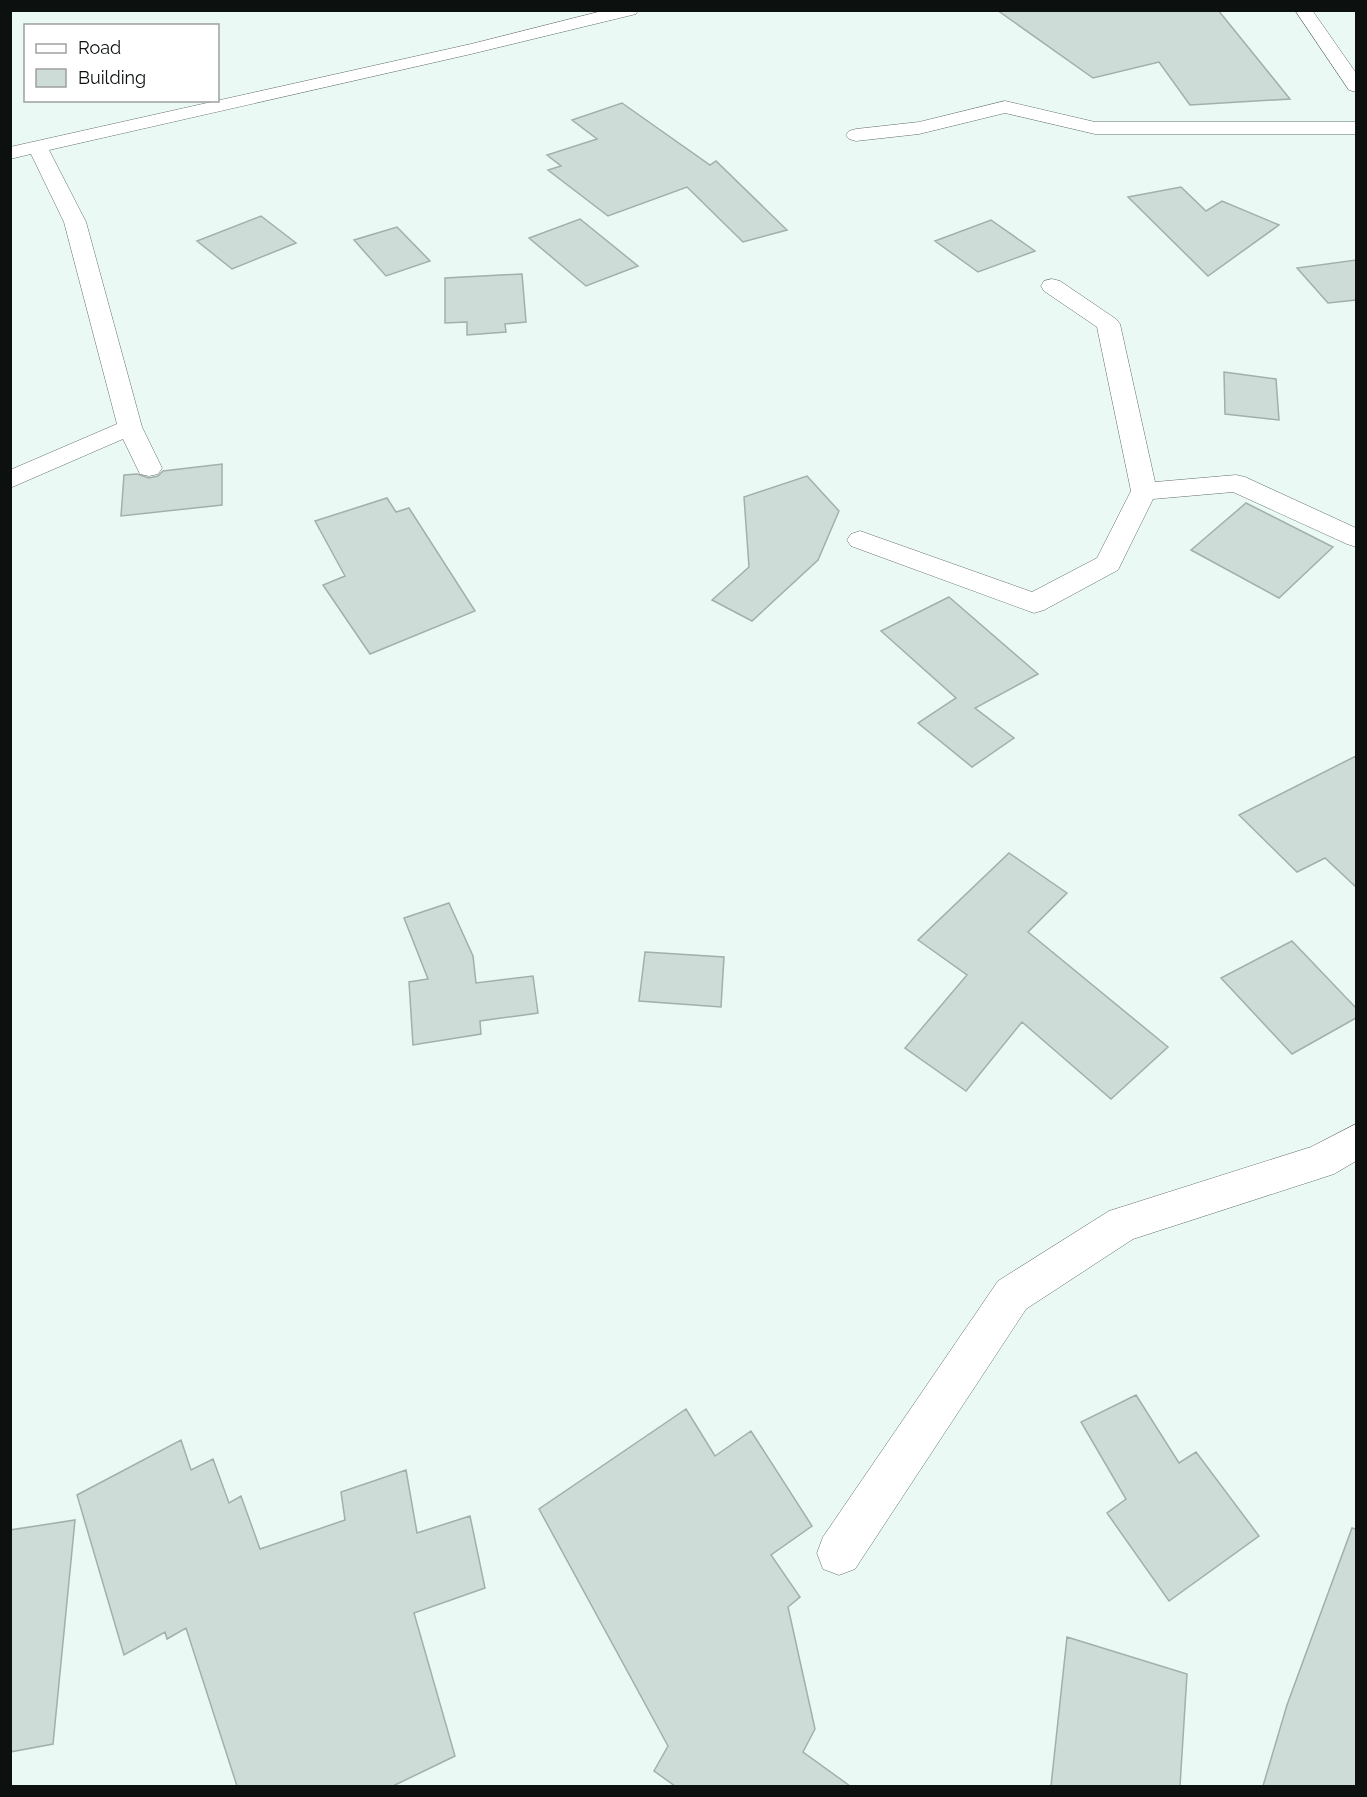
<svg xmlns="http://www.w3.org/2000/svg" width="1367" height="1797" font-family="Raleway,sans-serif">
<rect width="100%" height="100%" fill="#eaf9f3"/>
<!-- building -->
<path fill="#cedcd7" stroke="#a2afaa" stroke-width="1.5" d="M997,10H1218L1290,99L1190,105L1159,62L1093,78Z
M622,103L710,165L716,161L787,230L743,242L687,187L608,216L548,170L561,166L547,155L597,139L572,120Z
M1181,187L1206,211L1222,201L1279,225L1208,276L1128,197Z
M261,216L296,243L232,269L197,241Z
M580,219L638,266L586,286L529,238Z
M991,220L1035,251L978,272L935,241Z
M397,227L430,261L386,276L354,240Z
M1356,260V300L1328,303L1297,268Z
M522,274L526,322L505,324L506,332L467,335V322L445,323V278Z
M1224,372L1276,379L1279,420L1225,414Z
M222,464V505L121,516L124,475L137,474L149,478L158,476L163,471Z
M807,476L839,511L818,560L752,621L712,600L749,567L744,497Z
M387,498L396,512L409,508L475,611L370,654L323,585L345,576L315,521Z
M1246,503L1333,547L1279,598L1191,550Z
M949,597L1038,674L975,708L1014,738L972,767L918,723L956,698L881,631Z
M1356,756V887L1325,858L1297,872L1239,815Z
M1009,853L1067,893L1028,932L1168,1047L1111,1099L1022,1022L966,1091L905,1048L967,975L918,940Z
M449,903L473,956L476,983L533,976L538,1013L480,1021L481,1034L413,1045L409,982L428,979L404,918Z
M1292,941L1356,1008V1018L1292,1054L1221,978Z
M645,952L724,957L721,1007L639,1001Z
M1136,1395L1179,1463L1196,1452L1259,1536L1169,1601L1107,1513L1126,1499L1081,1422Z
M686,1409L715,1456L751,1431L812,1526L771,1555L800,1597L788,1607L815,1729L803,1752L850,1786H675L654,1771L668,1746L539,1509Z
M181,1440L191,1470L213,1459L229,1503L241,1496L260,1549L345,1520L341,1492L406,1470L417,1533L470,1516L485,1588L414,1613L455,1756L393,1786H237L186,1628L167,1639L165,1632L124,1655L77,1495Z
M75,1520L53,1744L10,1752V1530Z
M1352,1528L1356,1529V1786H1263L1287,1705Z
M1067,1637L1187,1674L1180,1786H1051Z"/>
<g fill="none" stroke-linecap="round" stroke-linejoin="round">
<defs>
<path id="street" d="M606,10H638L636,14L471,54L49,150L86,222L142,427L162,468L158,474L149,476L140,474L123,439L10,488V470L117,424L64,222L31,154L10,159V147L471,44Z
M1295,10H1312L1356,73V92L1349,90Z
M1005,101L1095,122H1356V134H1095L1005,113L919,134L856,141L849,139L846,135L849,131L856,129L919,122Z
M1052,279L1060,281L1116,319L1120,324L1155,482L1236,475L1245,477L1356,528V547L1347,544L1233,492L1153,499L1118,570L1044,610L1034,613L851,546L847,540L851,534L860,531L1032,592L1097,558L1131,491L1097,327L1044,291L1041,286L1044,281Z
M1356,1124V1161L1334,1174L1133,1239L1026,1309L855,1569L839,1575L823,1569L817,1553L823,1537L998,1281L1109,1211L1311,1147Z"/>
</defs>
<!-- street casing -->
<use href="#street" stroke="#626f6a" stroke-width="1"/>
<!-- street -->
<use href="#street" fill="#fff" fill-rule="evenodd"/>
</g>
<!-- border -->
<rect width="1367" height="1797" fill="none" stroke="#0c110f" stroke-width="24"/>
<!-- legend -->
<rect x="24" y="24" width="195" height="78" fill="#ffffff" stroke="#9ea09f" stroke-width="1.5"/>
<rect x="36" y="44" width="30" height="9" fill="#ffffff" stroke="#9ea09f" stroke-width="1.5"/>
<text x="78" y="54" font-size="18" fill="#0c110f">Road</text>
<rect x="36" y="69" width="30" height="18" fill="#cedcd7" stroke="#9ea09f" stroke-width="1.5"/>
<text x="78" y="84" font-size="18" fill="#0c110f">Building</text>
</svg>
